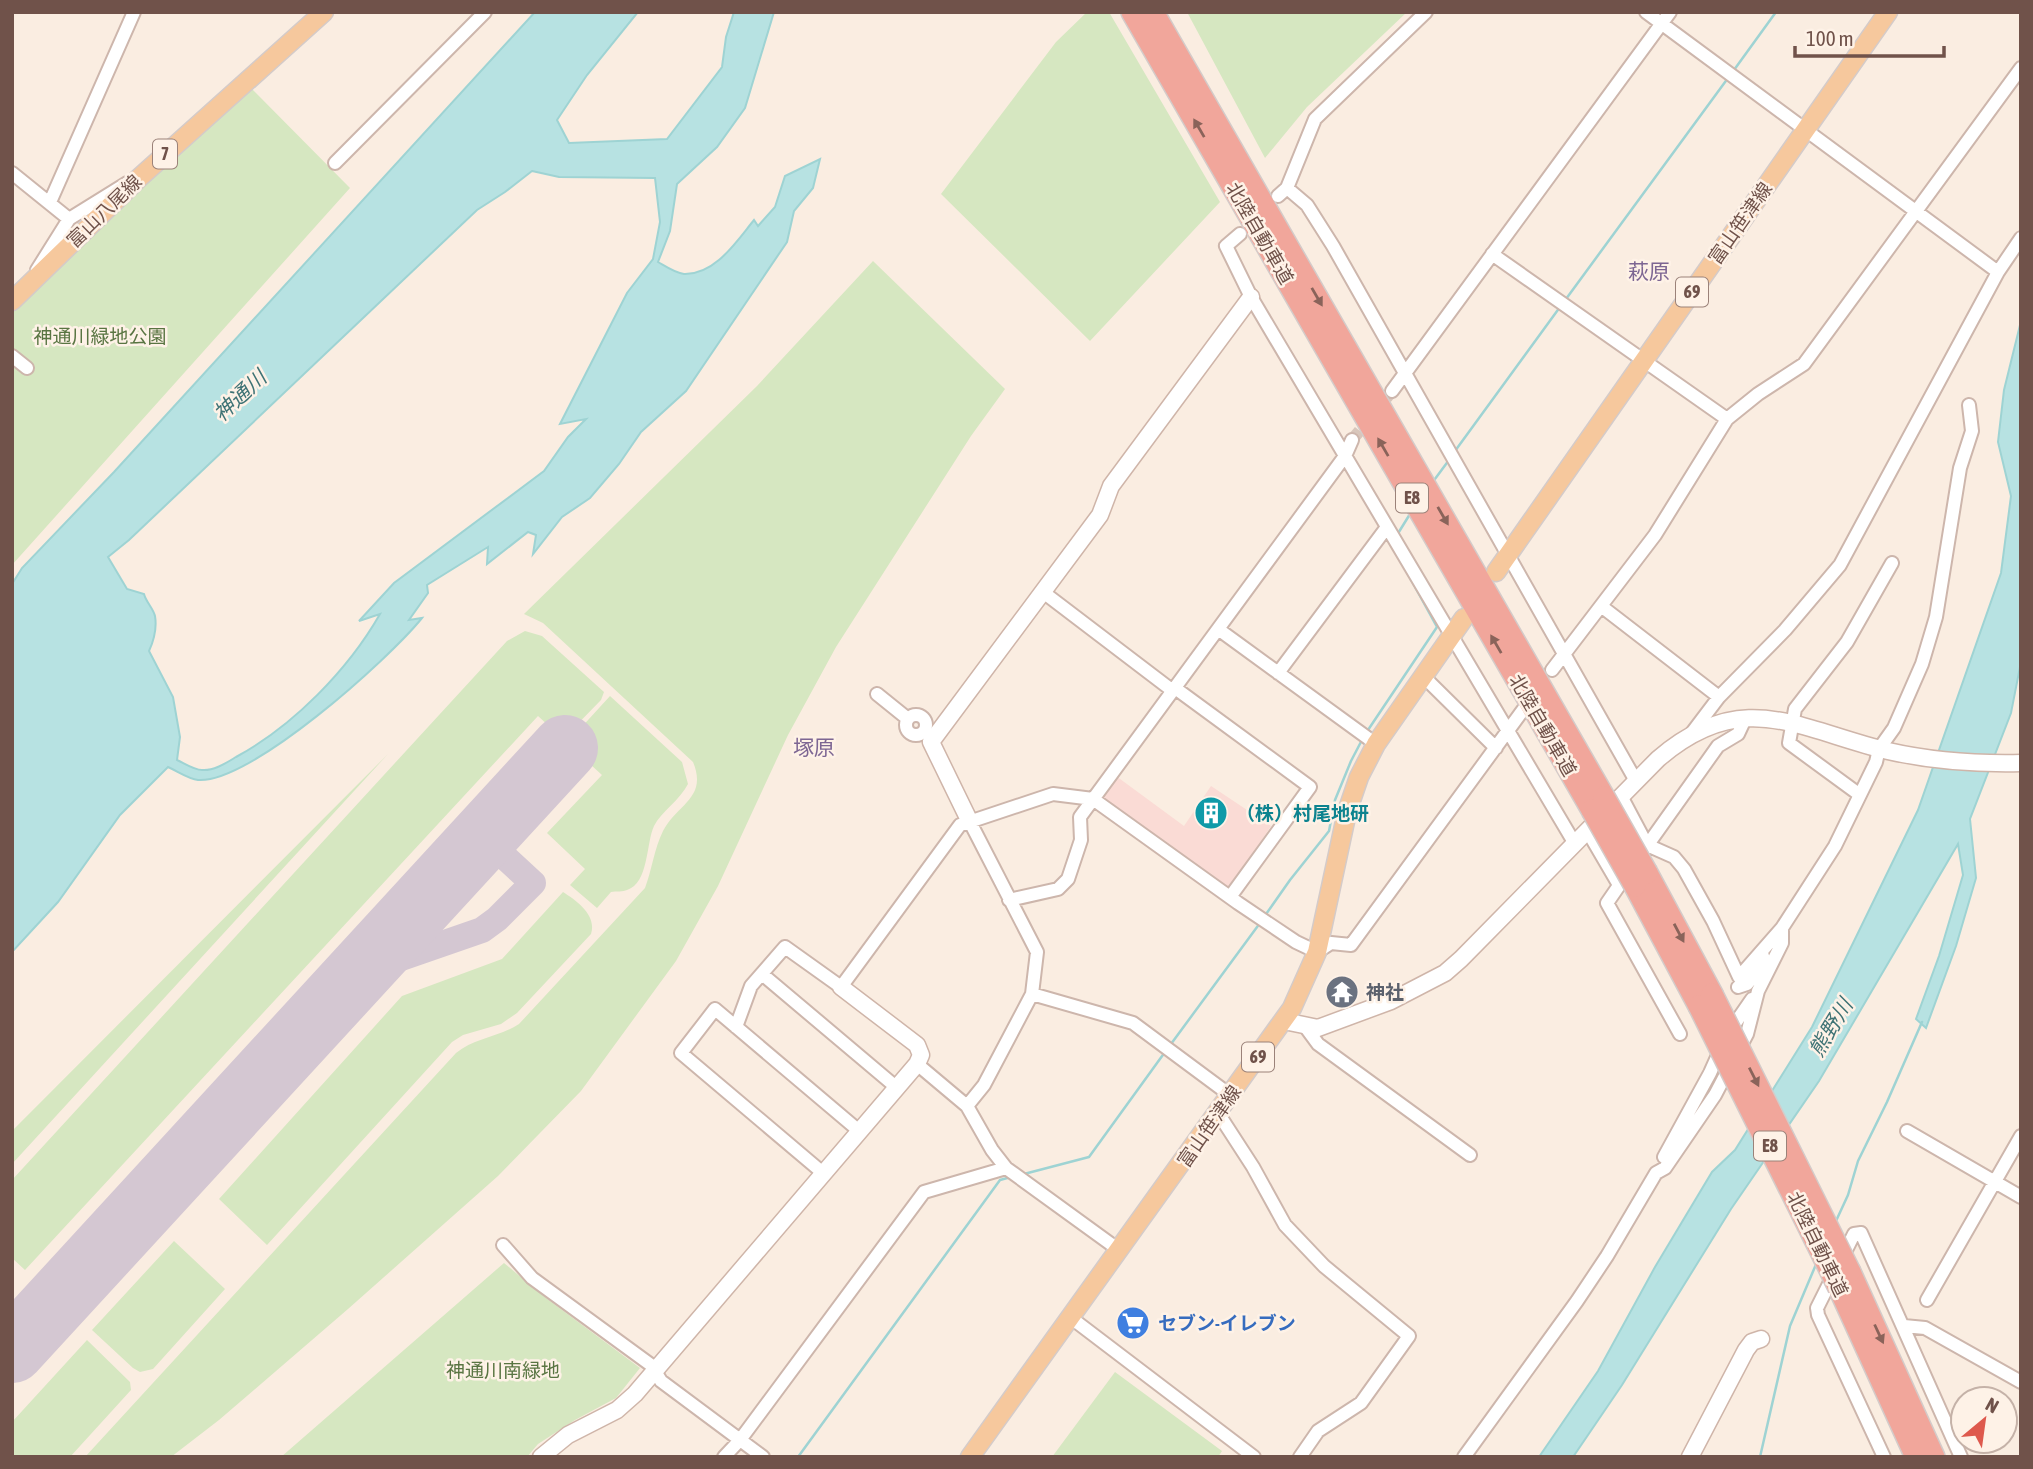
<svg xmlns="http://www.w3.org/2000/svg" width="2033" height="1469" font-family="'Asap Condensed','Noto Sans JP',sans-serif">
<rect width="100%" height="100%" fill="#faede1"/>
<!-- commercial -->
<path fill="#fadbd5" d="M1116,776L1184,826L1211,786L1271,826L1230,889L1100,799Z"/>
<!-- green -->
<path fill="#d6e7c1" d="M1087,12H1109L1220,202L1090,341L941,194L1056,42Z
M1187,12H1407L1307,107L1265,158Z
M250,87L350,188L12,565V301Z
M873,261L1005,389L971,436L836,647L788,735L718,886L676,961L581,1091L498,1176L348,1309L219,1420L171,1457H85L456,1053C474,1038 499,1037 519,1024L645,888C652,870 654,849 663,831C677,804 708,798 693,762L543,623L524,614L757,386Z
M525,631L542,636L604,692L601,700L563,739L538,716L25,1270L12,1258V1180L507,641Z
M610,696L682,762L688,784C680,800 661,812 654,826C646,843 649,883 627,890C623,892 616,891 611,892L597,908L570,885L585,869L547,833L602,775L567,743Z
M388,754L12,1164V1131Z
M563,892C577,901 597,915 591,934L517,1013L501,1024L463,1035L452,1042L267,1245L219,1199L402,996L502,959Z
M174,1241L225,1289L153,1369L140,1372L133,1368L92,1330Z
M504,1263L546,1298L640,1368L616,1398L575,1420L538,1444L527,1457H281Z
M87,1340L130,1382L131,1390L70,1457H12V1422Z
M1115,1372L1222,1451L1218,1457H1052Z"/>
<!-- water -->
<path fill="#b7e2e2" stroke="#9ed3d3" stroke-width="2" fill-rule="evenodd" d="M535,12H638L587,75L557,120L569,143L667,139L722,67L726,37L734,12H774L745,108L717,147L677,184L670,231L658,262C665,266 675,273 684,274C715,275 736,242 754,220L758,226L775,207L785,176L820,159L813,188L794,211L787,242L686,391L641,432L619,464L590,498L562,517L533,554L536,535L528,532L487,564L488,547L427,585L428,593L409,620L422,618C389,659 250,784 198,780C189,779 177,771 168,767L120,815L58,902L12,952V584L22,568L114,472ZM532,171L559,177L655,178L660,222L653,259L627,293L560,424L586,419L568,437L544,471L394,583L359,621L380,614C348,670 293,726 236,757C226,763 214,771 202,770C194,770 184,763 177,760L180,737L173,697L149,651C154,640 157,628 155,616C153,608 146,602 144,594L127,589L108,557L129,540L477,210L505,192Z
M2021,321V662L2011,713L1970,819L1976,878L1956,946L1926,1028L1916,1019L1939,956L1963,875L1958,844L1819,1081L1731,1209L1622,1385L1573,1457H1539L1598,1371L1655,1267L1712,1172L1735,1150L1812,1027L1918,810L2001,573L2011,496L1998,442L2004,390Z"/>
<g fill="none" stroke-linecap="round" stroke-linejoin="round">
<!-- stream -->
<path stroke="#9ed3d3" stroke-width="2.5" d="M1734,70L1776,12
M1566,299L1728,78
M1455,451L1560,307
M1432,483L1449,460
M1397,535L1410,514
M1366,733L1437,627L1391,543
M1264,917L1290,880L1329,831L1335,800L1351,761L1363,738
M1171,1044L1260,923
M1024,1174L1089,1157L1165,1052
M1836,1221L1848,1195L1858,1161L1887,1102L1922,1022
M798,1457L1000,1180L1011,1177
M1760,1457L1790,1326L1817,1262"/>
<!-- taxiway -->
<path stroke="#d4c7d2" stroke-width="26" d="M358,973L482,930L497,919L533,883L483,837"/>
<!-- runway -->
<path stroke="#d4c7d2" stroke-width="66" d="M12,1350L565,748"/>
<!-- street-tunnel -->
<path stroke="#d8c6bb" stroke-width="12" stroke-dasharray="12 6" stroke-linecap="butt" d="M1352,440L1392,391"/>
<defs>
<path id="street" d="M1646,12L1998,272
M335,163L485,12
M12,173L69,219
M1287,188L1307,205L1333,246L1636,781
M1278,196L1287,188L1315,119L1426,12
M50,202L134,12
M1240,234L1226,246L1251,297L1575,844
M1492,254L1727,419
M37,270L69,219L127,183
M12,356L27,368
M1392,391L1670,12
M1043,592L1173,691
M1601,606L1719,697
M1218,629L1376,744
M1552,670L1655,535L1727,419L1758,394L1804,364L2021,68
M1278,673L1387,527
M1423,676L1496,748
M1175,688L1310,787L1230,897
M877,694L908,719
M906 725a10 10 0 1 1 20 0a10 10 0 1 1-20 0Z
M1691,734L1719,697L1785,630L1840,565L1998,272L2021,238
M1860,795L1789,743L1795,709L1847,642L1892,563
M1621,796L1647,845L1674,857L1684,869L1713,921L1739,977L1782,928L1835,846L1876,762L1879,749L1894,728L1922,664L1936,617L1960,468L1972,431L1969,405
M1588,832L1619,885
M1644,850L1718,746L1738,734L1745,719
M1629,871L1607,903L1680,1034
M1009,900L1058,889L1068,879L1081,840L1080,817L1345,456L1352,440
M762,974L896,1087
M1738,987L1747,984L1764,964L1763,956
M1032,994L1133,1023L1230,1095
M1304,1025L1318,1044L1470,1155
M736,1027L751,986L785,947L841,987L960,825L1053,794L1093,799L1238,903L1296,942L1317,952L1331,943L1351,945L1523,710
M917,1064L967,1106L992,1150L1006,1168L1119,1250
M967,1106L984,1085L1032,994L1037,952L969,820
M1218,1113L1253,1167L1285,1225L1324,1266L1409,1336L1361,1403L1318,1431L1300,1457
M1907,1131L2021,1197
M1664,1157L1710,1073L1727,1035L1752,999
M823,1173L681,1053L715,1009L858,1130
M503,1245L532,1278L651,1365L661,1381L763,1457
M1927,1300L2021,1136
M1070,1317L1254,1457
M1904,1326L1925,1328L2021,1382
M724,1457L740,1440L924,1192L1006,1168
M1464,1457L1577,1301L1607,1256L1656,1173L1665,1168L1715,1095L1747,1034L1758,991L1782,943V928
M1884,1457L1818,1315L1817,1308L1854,1234L1861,1233L1961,1457"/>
<path id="secondary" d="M969,820L931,742L1100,515L1111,486L1251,297
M1284,1021L1318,1028L1391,1001L1445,973L1461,959L1658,759C1743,686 1797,729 1888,751C1932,761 1976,764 2021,763
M541,1457L568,1435L617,1410L635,1394L917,1064L921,1055L917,1045L841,987
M1690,1457L1746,1350L1752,1342L1761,1339"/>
<path id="primary" d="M12,301L139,178L324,12
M1496,572L1888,12
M970,1457L1292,1008L1317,952L1347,812L1359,777L1376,744L1464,618"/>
<path id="highway" d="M1132,12L1592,810
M1153,12L1604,797
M1647,873L1712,994
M1635,886L1699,1006
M1850,1272L1934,1457
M1839,1288L1916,1457"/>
</defs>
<!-- street casing -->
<use href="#street" stroke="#cdb6ac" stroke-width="16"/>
<!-- secondary casing -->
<use href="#secondary" stroke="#cfb5a9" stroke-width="19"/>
<!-- primary casing -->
<use href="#primary" stroke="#d4cbc9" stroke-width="21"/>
<!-- highway casing -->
<use href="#highway" stroke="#d4cbc9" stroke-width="24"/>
<!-- street -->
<use href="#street" stroke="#fff" stroke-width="12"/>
<!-- secondary -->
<use href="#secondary" stroke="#fff" stroke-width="16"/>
<!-- primary -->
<use href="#primary" stroke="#f6c89d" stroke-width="18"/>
<!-- highway -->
<use href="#highway" stroke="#f1a69b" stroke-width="21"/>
<defs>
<path id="highway-bridge" d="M1604,797L1647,873
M1592,810L1635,886
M1712,994L1850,1272
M1699,1006L1839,1288"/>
</defs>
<!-- highway-bridge casing -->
<use href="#highway-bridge" stroke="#d4cbc9" stroke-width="24" stroke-linecap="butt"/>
<!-- highway-bridge -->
<use href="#highway-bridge" stroke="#f1a69b" stroke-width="21"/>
</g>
<!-- one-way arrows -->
<defs><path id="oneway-solid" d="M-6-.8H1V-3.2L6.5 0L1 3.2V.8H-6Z" transform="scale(1.75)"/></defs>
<g fill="#8a635a">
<use href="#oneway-solid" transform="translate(1199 128) rotate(-120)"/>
<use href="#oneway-solid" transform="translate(1317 297) rotate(60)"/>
<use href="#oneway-solid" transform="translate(1383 447) rotate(-120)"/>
<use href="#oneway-solid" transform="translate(1443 516) rotate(60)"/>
<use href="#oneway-solid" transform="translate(1496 644) rotate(-120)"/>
<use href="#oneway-solid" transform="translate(1679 933) rotate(62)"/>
<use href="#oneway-solid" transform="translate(1754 1077) rotate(63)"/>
<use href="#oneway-solid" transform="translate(1879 1334) rotate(65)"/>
</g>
<!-- icons -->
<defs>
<symbol id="building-disc" viewBox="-11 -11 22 22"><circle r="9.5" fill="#0f9aa8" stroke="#fef2e7"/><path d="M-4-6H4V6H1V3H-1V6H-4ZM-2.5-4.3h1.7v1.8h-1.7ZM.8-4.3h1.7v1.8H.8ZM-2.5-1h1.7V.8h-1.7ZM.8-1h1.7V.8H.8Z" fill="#fff"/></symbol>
<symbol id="temple-disc" viewBox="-11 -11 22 22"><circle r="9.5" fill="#6b7280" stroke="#fef2e7"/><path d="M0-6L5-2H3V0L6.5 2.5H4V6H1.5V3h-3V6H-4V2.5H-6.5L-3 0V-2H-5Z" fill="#fff"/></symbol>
<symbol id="supermarket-disc" viewBox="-11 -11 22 22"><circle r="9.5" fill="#3f7fe0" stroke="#fef2e7"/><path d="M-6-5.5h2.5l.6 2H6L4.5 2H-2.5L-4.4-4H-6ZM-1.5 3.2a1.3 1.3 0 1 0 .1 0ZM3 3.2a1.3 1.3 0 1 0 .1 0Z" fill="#fff"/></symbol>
</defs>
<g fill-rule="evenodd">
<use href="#building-disc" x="1192" y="794" width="38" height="38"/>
<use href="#temple-disc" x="1323" y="973" width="38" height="38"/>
<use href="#supermarket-disc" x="1114" y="1304" width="38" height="38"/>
</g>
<g text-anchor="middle" stroke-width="5" stroke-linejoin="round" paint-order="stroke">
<!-- shield labels -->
<g fill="#fef2e7" stroke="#9b8279" stroke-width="2">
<rect x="153" y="139.5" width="24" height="29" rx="5"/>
<rect x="1676" y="277.5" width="32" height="29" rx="5"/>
<rect x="1396" y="483.5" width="32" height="29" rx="5"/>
<rect x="1242" y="1042.5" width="32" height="29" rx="5"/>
<rect x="1754" y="1131.5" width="32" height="29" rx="5"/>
</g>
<g font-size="18" font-weight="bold" fill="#70524a">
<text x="165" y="160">7</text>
<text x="1692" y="298">69</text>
<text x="1412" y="504">E8</text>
<text x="1258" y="1063">69</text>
<text x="1770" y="1152">E8</text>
</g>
<!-- street labels -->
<g font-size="19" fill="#70524a" stroke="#fef2e7">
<text transform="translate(104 211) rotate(-44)" y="7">富山八尾線</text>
<text transform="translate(1740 223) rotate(-55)" y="7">富山笹津線</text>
<text transform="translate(1260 233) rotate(60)" y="7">北陸自動車道</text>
<text transform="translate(1543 725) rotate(60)" y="7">北陸自動車道</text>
<text transform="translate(1209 1126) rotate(-55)" y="7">富山笹津線</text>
<text transform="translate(1818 1244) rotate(64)" y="7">北陸自動車道</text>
</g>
<!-- park labels -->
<g font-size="19" fill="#597542" stroke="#fef2e7">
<text x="100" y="343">神通川緑地公園</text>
<text x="503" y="1377">神通川南緑地</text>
</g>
<!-- culture labels -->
<g font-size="19" font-weight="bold" fill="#0d838f" stroke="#fef2e7" text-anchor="start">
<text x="1236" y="820">（株）村尾地研</text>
</g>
<!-- worship labels -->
<g font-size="19" font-weight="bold" fill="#5b616d" stroke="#fef2e7" text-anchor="start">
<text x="1366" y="999">神社</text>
</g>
<!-- shop labels -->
<g font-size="19" font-weight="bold" fill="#366cbe" stroke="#fef2e7" text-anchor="start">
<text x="1158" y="1330">セブン-イレブン</text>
</g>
<!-- neighbourhood labels -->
<g font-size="21" fill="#7d6693" stroke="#fef2e7">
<text x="1649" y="279">萩原</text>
<text x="814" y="755">塚原</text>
</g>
<!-- water labels -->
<g font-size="21" font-style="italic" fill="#3f7375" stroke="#fef2e7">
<text transform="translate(240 396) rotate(-43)" y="7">神通川</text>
<text transform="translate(1831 1028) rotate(-59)" y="7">熊野川</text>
</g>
</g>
<!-- border -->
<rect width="2033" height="1469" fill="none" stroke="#70524a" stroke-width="28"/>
<!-- north arrow -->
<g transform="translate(1984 1420) rotate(29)"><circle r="33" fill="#fef2e7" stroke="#c5b2a8" stroke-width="2"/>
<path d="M0-5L12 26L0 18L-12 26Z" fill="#de594d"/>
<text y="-10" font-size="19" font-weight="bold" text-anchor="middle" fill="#70524a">N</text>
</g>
<!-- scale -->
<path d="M1795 46v10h149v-10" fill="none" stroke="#70524a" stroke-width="3.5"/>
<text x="1806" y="46" font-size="21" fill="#70524a" stroke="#fef2e7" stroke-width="5" paint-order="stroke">100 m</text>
</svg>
